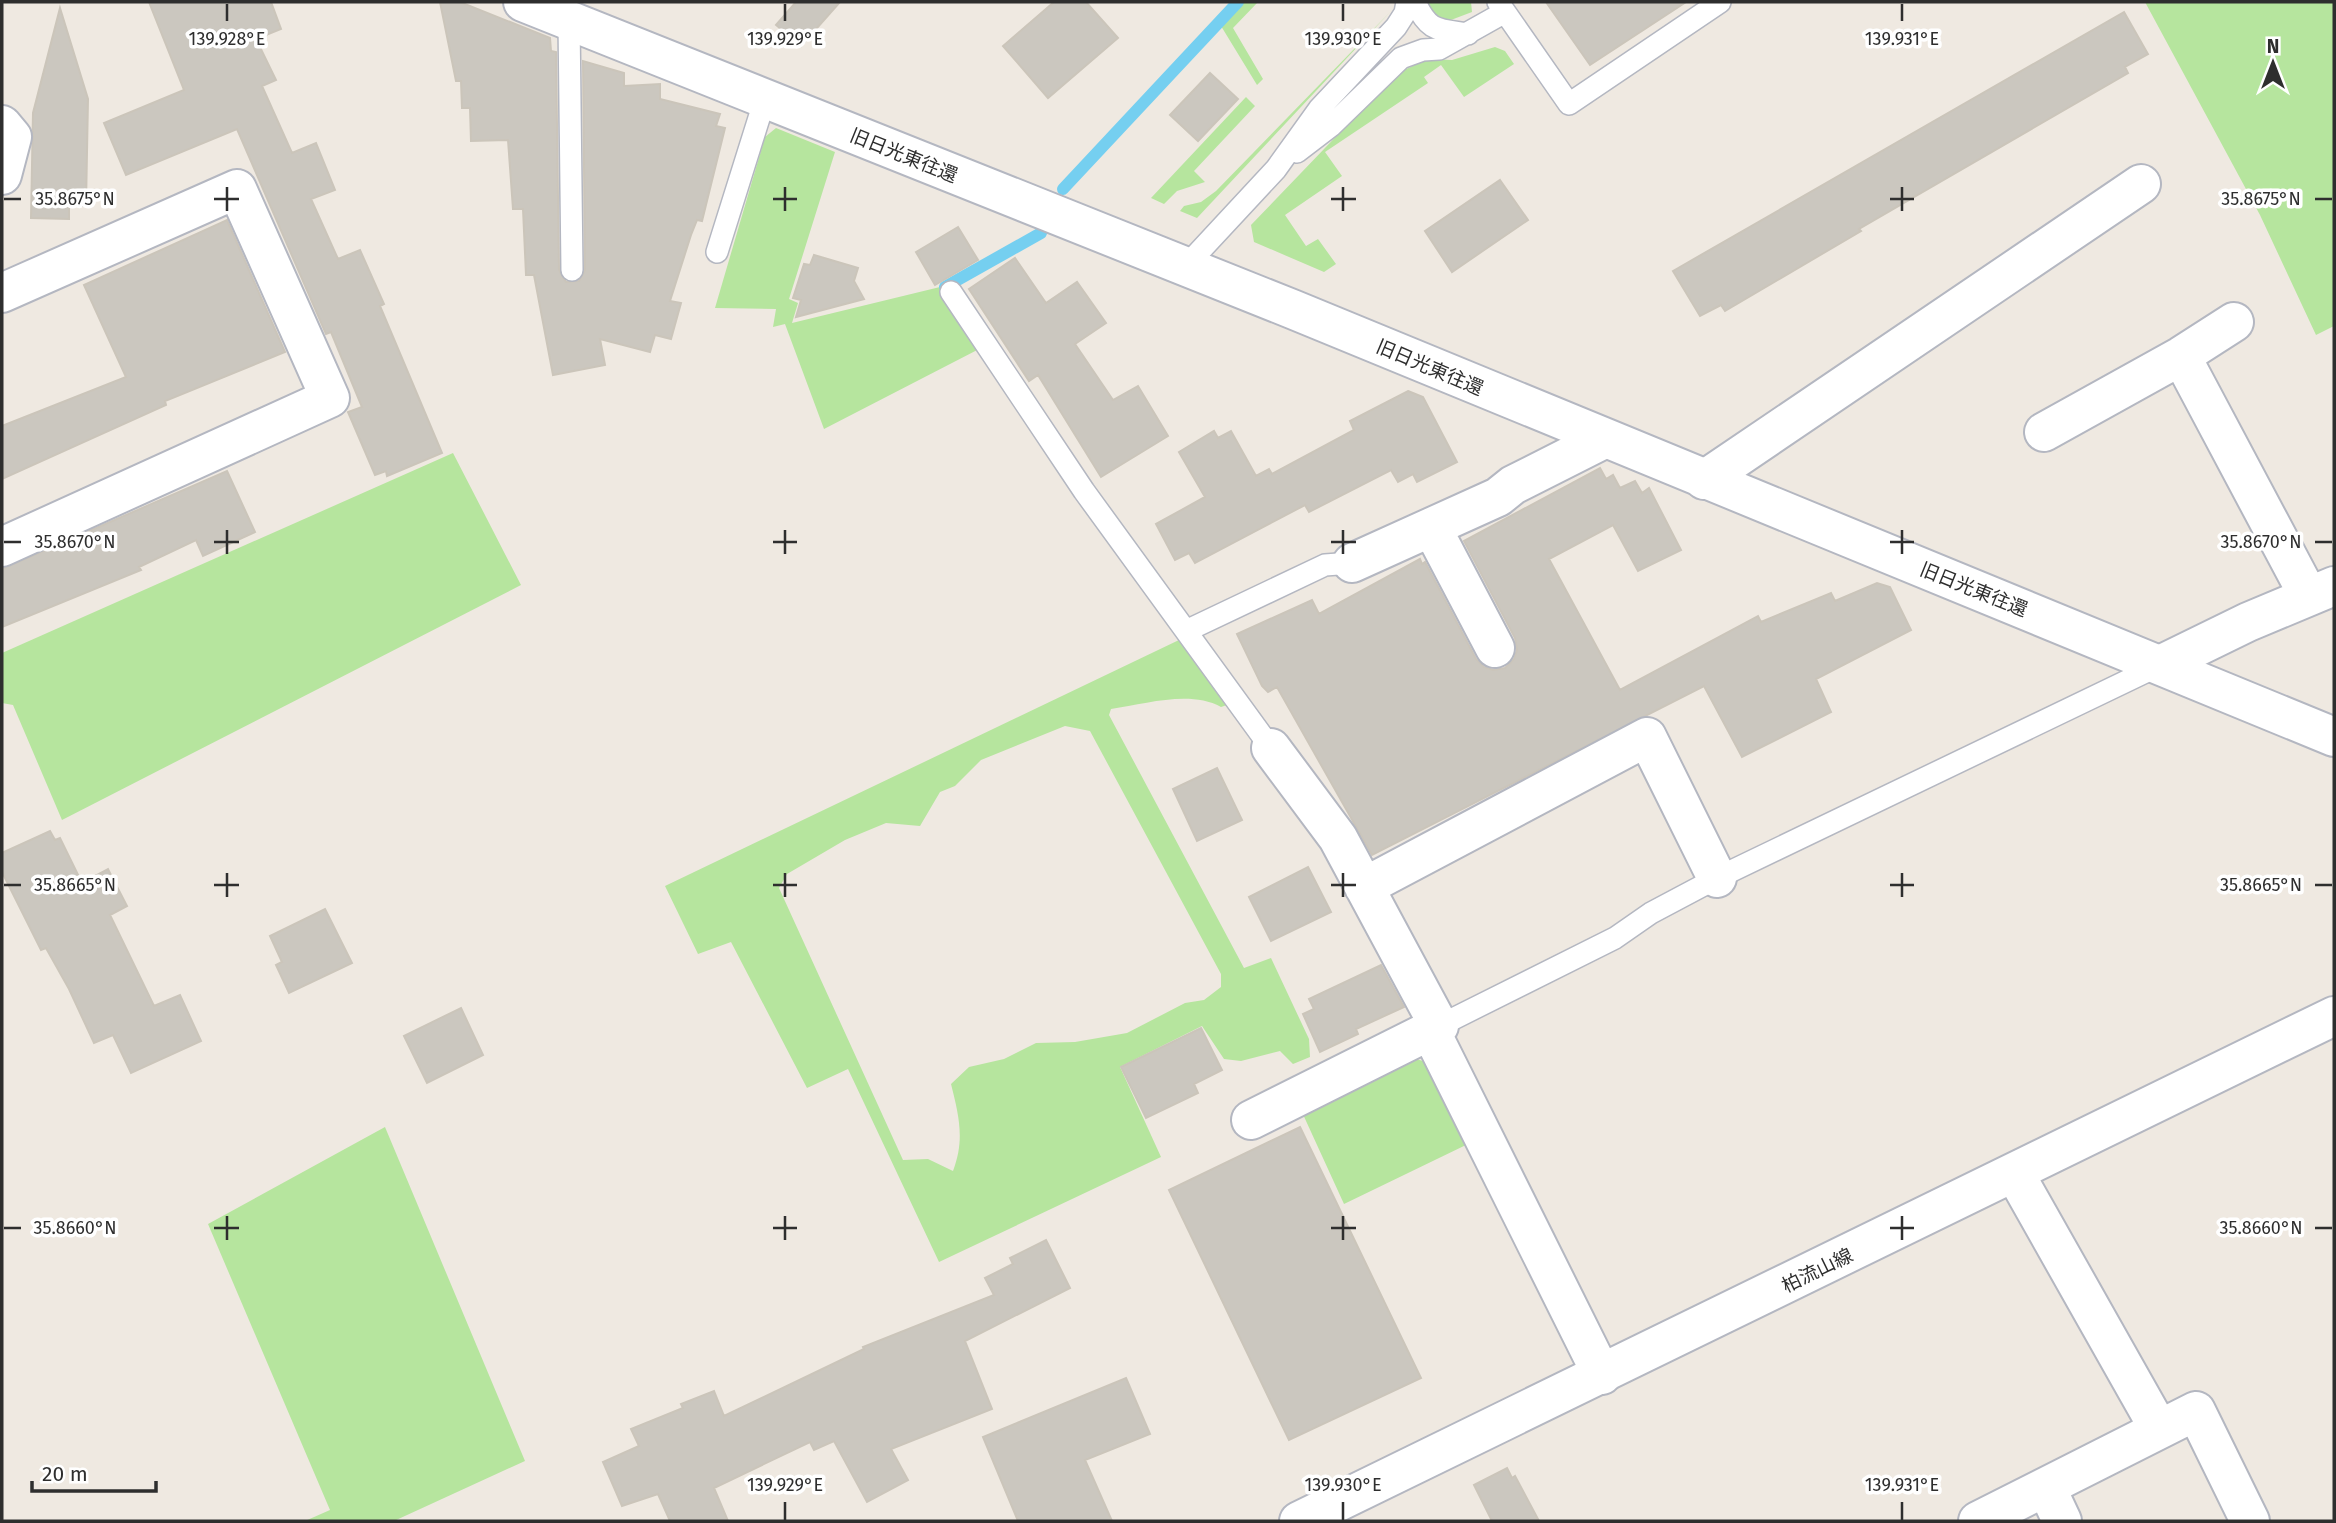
<svg xmlns="http://www.w3.org/2000/svg" width="2336" height="1523" font-family="'Fira Sans','Noto Sans JP',sans-serif">
<rect width="100%" height="100%" fill="#efe9e1"/>
<!-- green -->
<path fill="#b6e59e" fill-rule="evenodd" d="M1244,2H1258L1233,28L1263,79L1257,85L1221,26Z
M1427,2H1471L1472,12L1443,23L1428,8Z
M2145,2H2334V326L2316,335L2260,215Z
M1391,11L1197,218L1180,211L1184,206L1201,202L1216,191Z
M1495,47L1505,51L1514,64L1464,97L1441,65L1424,77L1428,83L1325,152L1342,176L1285,215L1306,246L1318,239L1336,264L1324,272L1254,242L1251,225L1396,74L1427,59L1452,60Z
M1246,97L1255,106L1194,171L1205,182L1177,191L1164,204L1151,198Z
M776,128L835,152L789,299L798,303L792,323L940,287L983,347L824,429L785,324L773,327L776,309L715,308L765,137Z
M453,453L521,585L62,820L13,705L2,703V653Z
M1179,640L1188,643L1230,704L1221,707C1190,690 1146,704 1111,709L1109,715L1244,968L1271,958L1309,1039L1310,1057L1293,1064L1280,1051L1241,1061L1224,1059L1202,1026L1120,1067L1161,1157L939,1262L848,1069L807,1088L731,942L698,954L665,886ZM1065,726L1090,731L1221,974V987L1204,1000L1185,1003L1127,1033L1075,1042L1036,1043L1004,1059L969,1067L951,1084C959,1116 965,1140 953,1171L928,1159L903,1160L779,888L787,874L845,840L886,823L920,826L940,792L955,786L981,760Z
M1409,1057L1430,1063L1468,1144L1344,1204L1301,1110Z
M385,1127L525,1461L394,1521H305L330,1510L208,1224Z"/>
<g fill="none" stroke-linecap="round" stroke-linejoin="round">
<!-- stream -->
<path stroke="#75cff0" stroke-width="12" d="M1063,189L1238,2
M945,287L1041,233"/>
</g>
<!-- building -->
<path fill="#cbc7bf" stroke="#cbc5ba" stroke-width="2" d="M149,2H271L281,29L256,39L276,80L262,86L292,153L316,143L335,190L311,199L338,259L360,250L384,304L380,306L442,453L387,476L386,471L375,475L348,412L362,407L331,332L326,334L237,129L126,175L104,123L184,90Z
M440,2H460L550,38L551,51L556,52L559,270L566,282L579,281L585,270L583,61L624,73V86L660,84V99L720,114L716,126L725,128L702,221L697,220L691,235L670,301L681,303L671,339L655,335L650,352L600,339L605,365L553,375L534,275H526L523,209H513L508,140L471,141L470,108H462L461,81H456Z
M796,2H840L801,46L776,25Z
M1054,2H1086L1118,38L1048,98L1003,46Z
M1546,2H1686L1590,65Z
M60,8L88,99L86,206L69,205V219L31,218L33,113Z
M2124,12L2148,54L2125,67L2128,73L1859,229L1861,231L1725,311L1721,305L1700,316L1673,271Z
M1210,73L1238,99L1198,141L1170,115Z
M1500,180L1528,220L1452,272L1425,231Z
M227,220L285,352L165,401L166,405L2,479V426L126,377L84,285Z
M958,227L978,260L935,285L916,252Z
M814,255L858,268L854,281L864,299L796,317L801,300L793,298L804,264L810,265Z
M1015,258L1046,303L1077,282L1106,323L1075,344L1113,400L1138,386L1168,436L1101,477L1038,375L1029,381L969,289Z
M1408,391L1423,397L1457,462L1417,482L1413,474L1398,482L1391,470L1309,512L1305,505L1195,563L1189,553L1175,560L1156,524L1205,497L1179,452L1214,431L1218,438L1231,431L1256,476L1269,469L1272,474L1354,430L1350,421Z
M1600,468L1606,479L1613,475L1620,488L1635,481L1642,493L1649,488L1681,550L1638,571L1613,525L1549,559L1620,690L1758,616L1761,622L1831,593L1835,601L1877,583L1890,587L1911,630L1816,679L1831,712L1742,757L1704,686L1372,855L1277,687L1268,692L1262,686L1237,634L1312,600L1319,614L1420,559L1422,564L1425,562L1476,659L1484,667L1493,670L1505,668L1514,659L1517,650L1515,638L1464,541Z
M227,471L255,532L203,556L196,540L139,567L141,570L2,627V569Z
M1217,768L1242,820L1197,841L1173,789Z
M50,831L55,840L60,838L82,883L108,869L127,906L110,915L154,1006L180,995L201,1041L131,1073L113,1035L94,1043L69,989L46,948L41,950L2,872V853Z
M1308,867L1331,912L1271,941L1249,897Z
M325,909L352,963L289,993L276,965L282,962L270,936Z
M1381,965L1404,1007L1356,1029L1358,1034L1320,1052L1303,1014L1314,1009L1309,999Z
M461,1008L483,1055L427,1083L404,1036Z
M1201,1028L1222,1070L1194,1084L1198,1093L1146,1118L1121,1067Z
M1300,1127L1421,1378L1289,1440L1169,1190Z
M1046,1240L1070,1288L965,1341L992,1409L891,1449L908,1480L867,1502L834,1441L814,1450L810,1442L714,1488L728,1521H670L658,1494L622,1506L603,1462L639,1446L631,1429L683,1408L681,1404L714,1391L724,1416L864,1349L863,1347L994,1295L985,1278L1013,1264L1010,1258Z
M1126,1378L1150,1434L1085,1460L1112,1521H1018L983,1437Z
M1507,1468L1512,1478L1515,1476L1539,1521H1492L1474,1485Z"/>
<g fill="none" stroke-linecap="round" stroke-linejoin="round">
<defs>
<path id="lane" d="M1415,2C1429,32 1437,29 1468,34
M1498,2L1569,104L1720,2
M569,21L572,270
M1297,152L1331,126L1401,58L1423,50L1439,49L1505,12
M717,252L765,99
M1184,268L1276,169L1319,109L1396,27L1405,13L1407,2
M951,292L1084,491L1271,748
M1186,631L1325,565L1352,563
M1439,1026L1615,938L1651,913L1717,878L2160,665"/>
<path id="street" d="M2,125L12,137L2,175
M2,293L237,189L330,398L2,547
M2181,356L2308,595
M2044,432L2181,356L2234,322
M1704,480L2141,184
M1432,528L1495,648
M1352,563L1498,497L1513,485L1604,439
M2162,664L2248,622L2334,586
M1364,887L1647,737L1717,878
M1431,1032L1602,1375
M1251,1120L1439,1026L1338,838L1271,748
M2015,1174L2159,1429
M2047,1489L2062,1521
M1978,1521L2196,1411L2250,1521"/>
<path id="secondary" d="M523,2L1292,309L2334,737
M1299,1521L2334,1016"/>
</defs>
<!-- lane casing -->
<use href="#lane" stroke="#b4b7c1" stroke-width="24"/>
<!-- street casing -->
<use href="#street" stroke="#b4b7c1" stroke-width="42"/>
<!-- secondary casing -->
<use href="#secondary" stroke="#b4b7c1" stroke-width="42"/>
<!-- lane -->
<use href="#lane" stroke="#fff" stroke-width="21"/>
<!-- street -->
<use href="#street" stroke="#fff" stroke-width="38"/>
<!-- secondary -->
<use href="#secondary" stroke="#fff" stroke-width="38"/>
</g>
<!-- ticks -->
<path fill="none" stroke="#2e2e2e" stroke-width="2.5" d="M227,4V21M785,4V21M1343,4V21M1902,4V21M227,187V211M785,187V211M1343,187V211M1902,187V211M4,199H21M214,199H239M773,199H797M1331,199H1356M1890,199H1914M2315,199H2332M227,530V554M785,530V554M1343,530V554M1902,530V554M4,542H21M214,542H239M773,542H797M1331,542H1356M1890,542H1914M2315,542H2332M227,873V897M785,873V897M1343,873V897M1902,873V897M4,885H21M214,885H239M773,885H797M1331,885H1356M1890,885H1914M2315,885H2332M227,1216V1240M785,1216V1240M1343,1216V1240M1902,1216V1240M4,1228H21M214,1228H239M773,1228H797M1331,1228H1356M1890,1228H1914M2315,1228H2332M785,1502V1520M1343,1502V1520M1902,1502V1520"/>
<g text-anchor="middle" stroke-width="7" stroke-linejoin="round" paint-order="stroke">
<!-- street labels -->
<g font-size="19" fill="#2e2e2e" stroke="#fff">
<text transform="translate(904 155) rotate(22)" y="7">旧日光東往還</text>
<text transform="translate(1430 367) rotate(23)" y="7">旧日光東往還</text>
<text transform="translate(1974 589) rotate(22)" y="7">旧日光東往還</text>
<text transform="translate(1817 1270) rotate(-26)" y="7">柏流山線</text>
</g>
</g>
<g font-size="18" text-anchor="middle" fill="#2e2e2e" stroke="#fff" stroke-width="7" stroke-linejoin="round" paint-order="stroke">
<text x="227" y="45">139.928°E</text>
<text x="785" y="45">139.929°E</text>
<text x="1343" y="45">139.930°E</text>
<text x="1902" y="45">139.931°E</text>
<text x="75" y="205">35.8675°N</text>
<text x="2261" y="205">35.8675°N</text>
<text x="75" y="548">35.8670°N</text>
<text x="2261" y="548">35.8670°N</text>
<text x="75" y="891">35.8665°N</text>
<text x="2261" y="891">35.8665°N</text>
<text x="75" y="1234">35.8660°N</text>
<text x="2261" y="1234">35.8660°N</text>
<text x="785" y="1491">139.929°E</text>
<text x="1343" y="1491">139.930°E</text>
<text x="1902" y="1491">139.931°E</text>
</g>
<!-- border -->
<rect width="2336" height="1523" fill="none" stroke="#2e2e2e" stroke-width="7"/>
<!-- north arrow -->
<g transform="translate(2273 63)" stroke="#ffffff" stroke-width="5" paint-order="stroke">
<path d="M0-5L12 26L0 18L-12 26Z" fill="#2e2e2e"/>
<text y="-10" font-size="19" font-weight="bold" text-anchor="middle" fill="#2e2e2e">N</text>
</g>
<!-- scale -->
<path d="M32 1481v10h124v-10" fill="none" stroke="#2e2e2e" stroke-width="3.5"/>
<text x="42" y="1481" font-size="21" fill="#2e2e2e" stroke="#ffffff" stroke-width="5" paint-order="stroke">20 m</text>
</svg>
